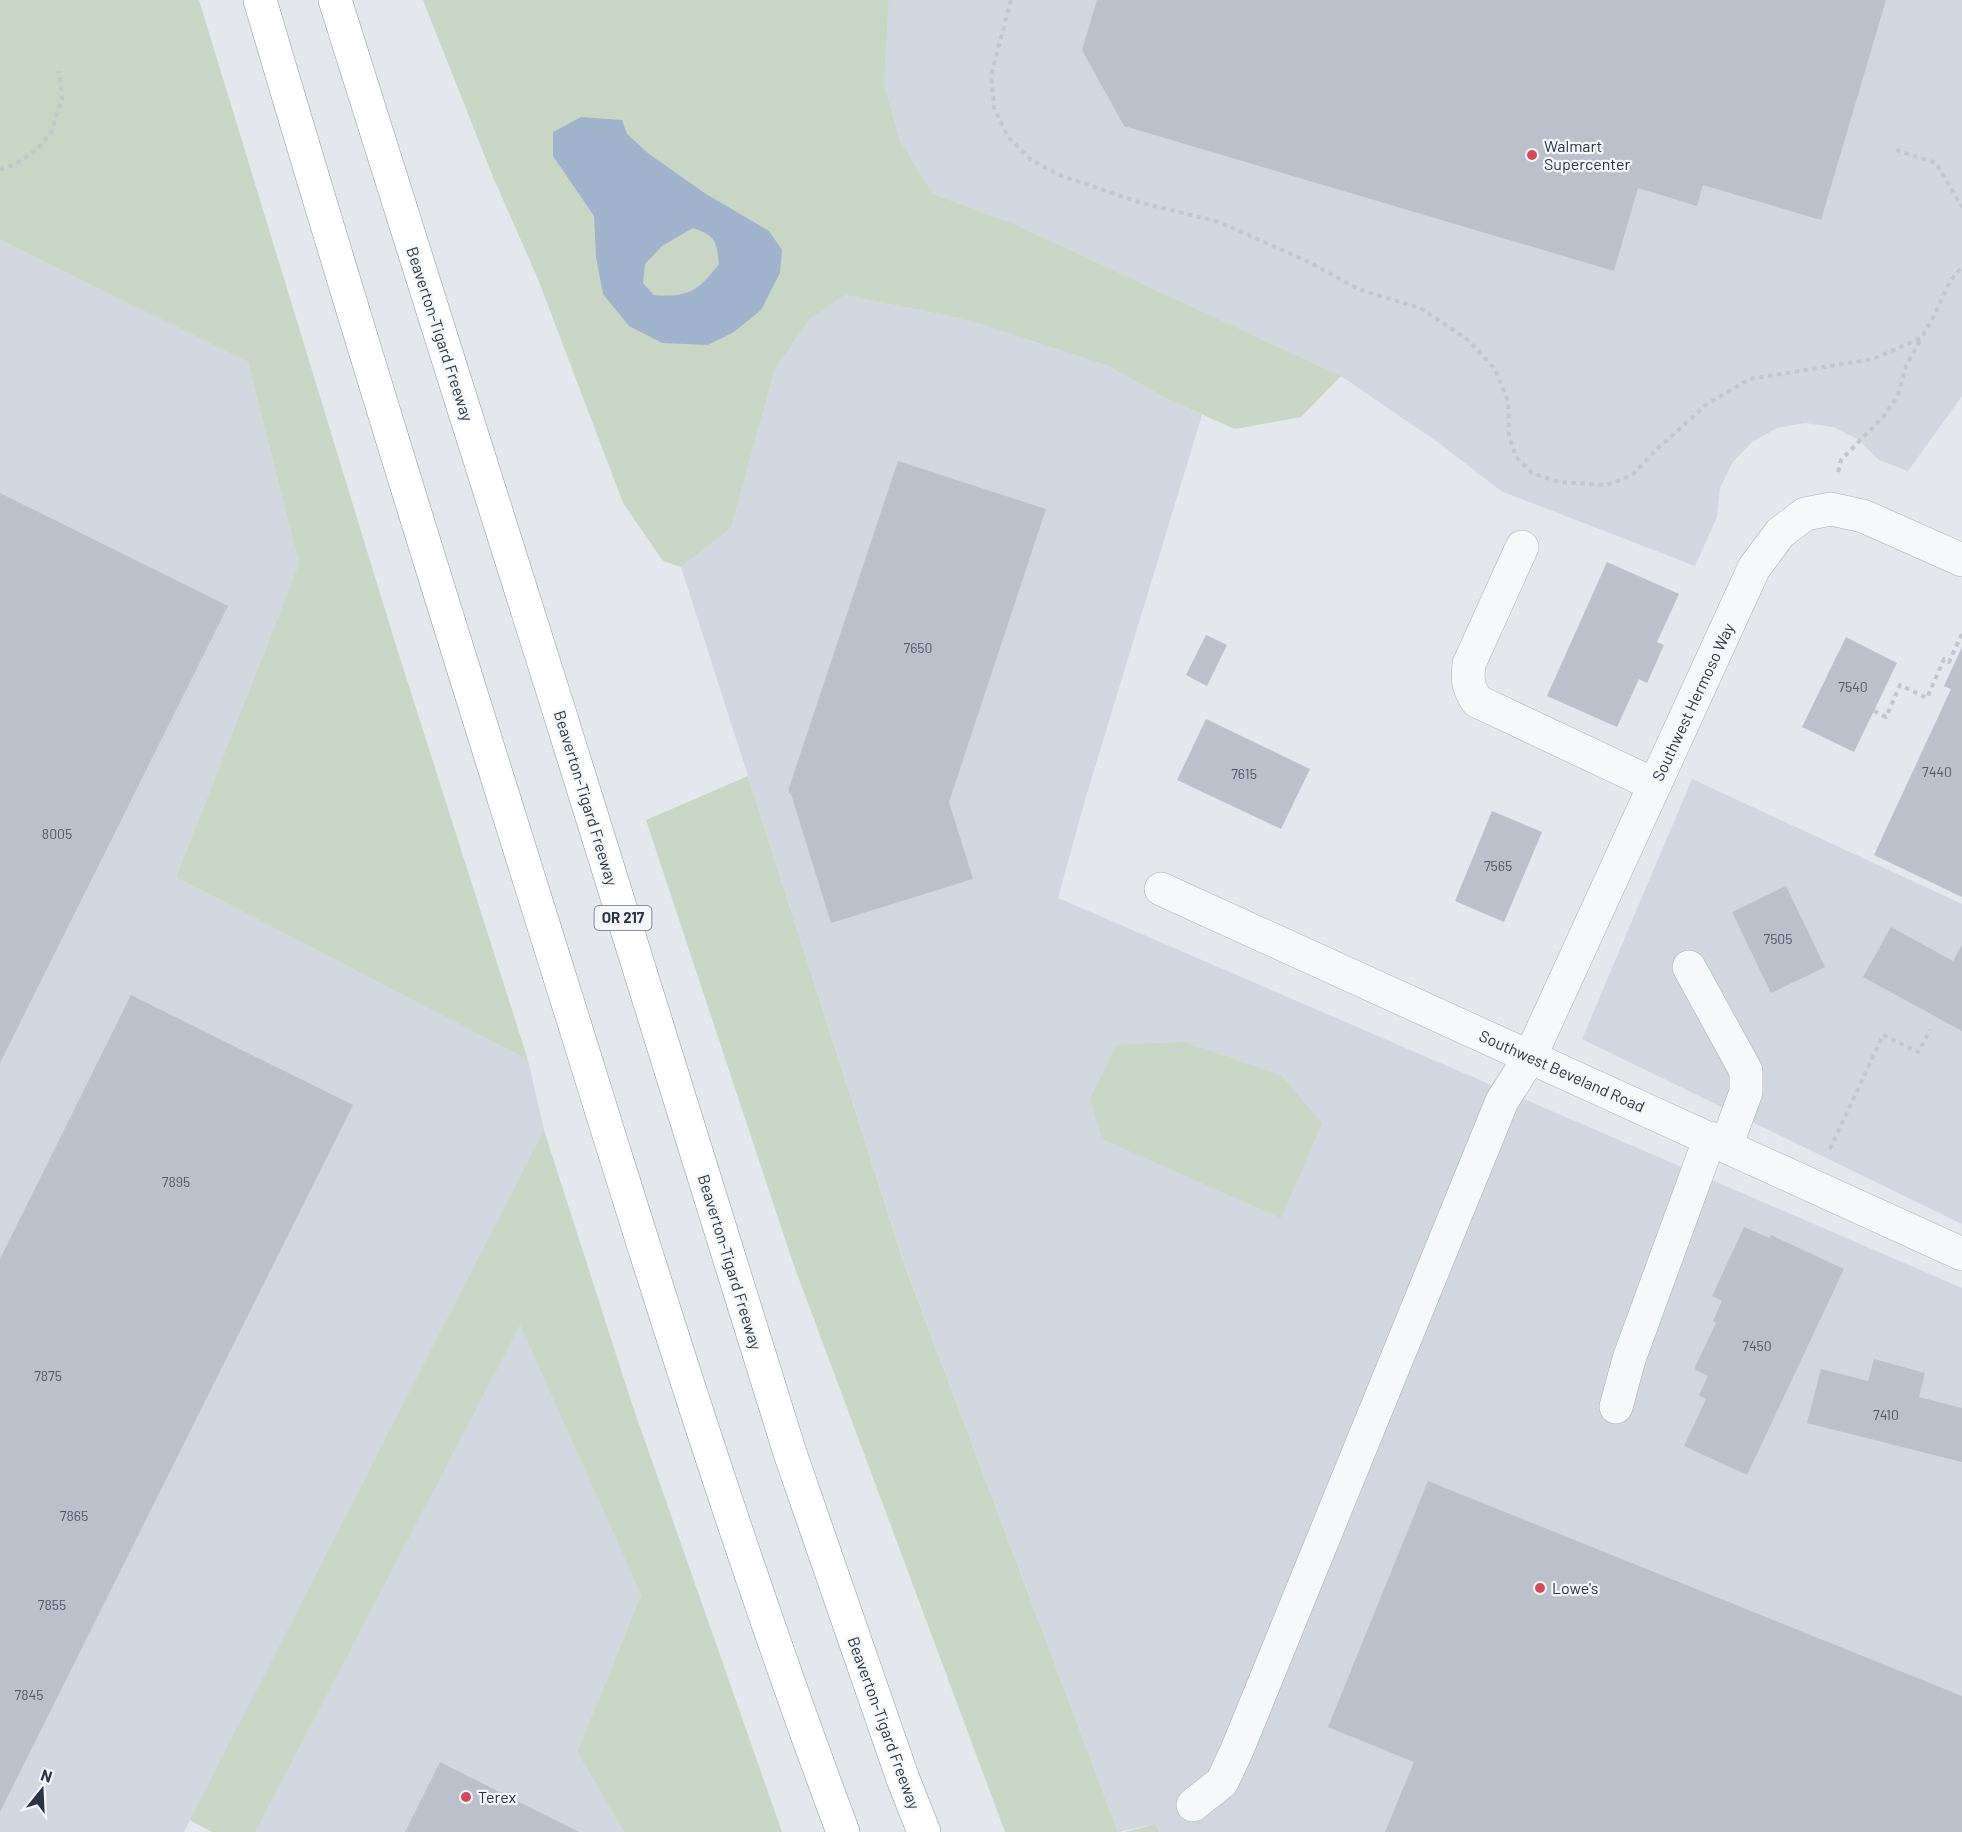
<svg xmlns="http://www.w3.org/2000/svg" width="1962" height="1832" font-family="Barlow,sans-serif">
<rect width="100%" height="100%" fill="#e4e7ec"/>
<!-- built -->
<path fill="#d2d6de" d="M889,0H1962V396L1908,471L1879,460L1859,440L1833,427L1805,423L1777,428L1752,442L1732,463L1720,488L1717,517L1695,566L1501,491L1439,443L1341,376L1012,223L933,194L900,141L884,83Z
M0,240L248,362L299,563L176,877L528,1060L544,1130L485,1246L641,1595L577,1752L624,1832H212L190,1820L184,1832H0Z
M845,295L968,320L1108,366L1171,401L1202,415L1085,800L1058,898L1962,1288V1832H1159L1156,1824L1118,1832L904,1262L681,567L731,528L775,369L809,320Z
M1692,779L1962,904V1224L1582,1039Z"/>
<!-- green -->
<path fill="#c9d6c5" d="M0,0H199L393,636L528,1060L176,877L299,563L248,362L0,240Z
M423,0H889L884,83L900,141L933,194L1012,223L1341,376L1301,417L1235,429L1171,401L1108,366L968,320L845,295L809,320L775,369L731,528L681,567L663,561L623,503L538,279L493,177Z
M748,776L904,1263L1118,1832H1005L793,1263L646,820Z
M1184,1042L1281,1075L1322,1123L1281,1218L1102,1139L1090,1099L1116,1045Z
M544,1130L631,1401L782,1832H624L577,1752L641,1595L520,1325L255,1832H212L190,1820Z
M1156,1824L1159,1832H1125Z"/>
<!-- water -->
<path fill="#9fb4cc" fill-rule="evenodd" d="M581,117L622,120L627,134L649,154L706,194L769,231L782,250L780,273L761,310L734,332L708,345L662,343L629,326L603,294L596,257L594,216L553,156V132ZM693,228C716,236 716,240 719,264C699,290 689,298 654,295L643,283L645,264L662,246Z"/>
<!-- building -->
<path fill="#bbc0ca" d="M1097,0H1886L1821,220L1703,185L1697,206L1638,188L1614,271L1124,126L1082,50Z
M898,461L1046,509L949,802L973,879L831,923L791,794L789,793V788Z
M0,493L228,606L0,1063Z
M1607,562L1679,594L1657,642L1664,645L1647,683L1639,679L1617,727L1547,696Z
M1206,635L1227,645L1207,686L1186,675Z
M1846,637L1897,663L1854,752L1802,727Z
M1962,647V897L1874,855L1951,689L1944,686Z
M1206,719L1310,769L1281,829L1177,780Z
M1492,811L1542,832L1504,922L1455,901Z
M1786,886L1825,967L1771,993L1732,912Z
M1891,927L1953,961L1962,945V1031L1863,977Z
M131,995L353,1105L0,1812V1259Z
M1744,1227L1769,1238L1771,1235L1844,1269L1747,1475L1684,1446L1706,1399L1699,1395L1708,1376L1694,1369L1716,1323L1713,1321L1722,1301L1712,1296Z
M1874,1359L1925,1373L1919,1397L1962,1408V1462L1807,1423L1821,1369L1868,1381Z
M1428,1481L1962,1696V1832H1385L1414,1762L1328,1727Z
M440,1762L579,1832H405Z"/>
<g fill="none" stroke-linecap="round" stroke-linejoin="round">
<defs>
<path id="minor" d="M1522,547L1469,664C1467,679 1468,688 1477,701L1655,785
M1161,889L1962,1254
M1689,967L1746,1071V1092L1726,1146
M1616,1407L1629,1359L1710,1138
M1193,1805L1222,1782L1237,1750L1502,1101L1530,1057L1754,568L1780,533L1805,514L1831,509L1863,516L1962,560"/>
<path id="highway" d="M260,0C360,340 466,678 572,1016C657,1290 742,1563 843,1832
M335,0L560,714L790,1453L903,1779L924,1832"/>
</defs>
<!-- minor casing -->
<use href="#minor" stroke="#a9aeb7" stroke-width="34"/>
<!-- highway casing -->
<use href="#highway" stroke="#8b94a3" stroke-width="34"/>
<!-- path -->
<path stroke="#c2c5cb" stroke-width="4" stroke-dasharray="4.5 4.5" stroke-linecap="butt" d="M1011,0L991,75L994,108L1008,137L1031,160L1059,175L1138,202L1219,222L1309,262L1358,289L1420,308L1467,339L1495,369L1508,401L1509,436L1516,457L1532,473L1559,482L1607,485L1632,475L1655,451L1707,404L1750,379L1873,359L1921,338L1932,320L1950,281L1962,267
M1896,150L1936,163L1962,207
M0,170L14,165L36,150L51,133L62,99L59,71
M1838,472L1841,460L1884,416L1898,395L1906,366L1921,339
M1874,711L1886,717L1900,685L1927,698L1944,659L1949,662L1962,634
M1830,1149L1883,1035L1918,1052L1930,1030"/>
<!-- minor -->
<use href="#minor" stroke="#f7f8fa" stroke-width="33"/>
<!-- highway -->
<use href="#highway" stroke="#fff" stroke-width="33"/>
</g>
<!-- markers -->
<g fill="#d1495b" stroke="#f4f6f9" stroke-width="2">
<circle cx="1532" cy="155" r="6"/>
<circle cx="1540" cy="1588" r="6"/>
<circle cx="466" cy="1797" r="6"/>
</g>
<g text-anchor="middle" stroke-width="4.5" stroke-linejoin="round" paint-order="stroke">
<!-- number labels -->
<g font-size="14" fill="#4f5766">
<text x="918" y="653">7650</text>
<text x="1853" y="692">7540</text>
<text x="1937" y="777">7440</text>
<text x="1244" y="779">7615</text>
<text x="57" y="839">8005</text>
<text x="1498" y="871">7565</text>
<text x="1778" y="944">7505</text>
<text x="176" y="1187">7895</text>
<text x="1757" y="1351">7450</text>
<text x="48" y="1381">7875</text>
<text x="1886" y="1420">7410</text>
<text x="74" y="1521">7865</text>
<text x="52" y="1610">7855</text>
<text x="29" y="1700">7845</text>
</g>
<!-- shield labels -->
<rect fill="#f4f6f9" stroke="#676e7b" stroke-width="1.5" x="594.5" y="906" width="57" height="24" rx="4.5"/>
<g font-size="15" font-weight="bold" fill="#2b3445">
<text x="623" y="923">OR 217</text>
</g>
<!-- poi labels -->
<g font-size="16" fill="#2b3445" stroke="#f4f6f9" text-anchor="start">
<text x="1544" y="152">Walmart<tspan x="1544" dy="18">Supercenter</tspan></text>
<text x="1552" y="1594">Lowe's</text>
<text x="478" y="1803">Terex</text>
</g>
<!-- street labels -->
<g font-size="16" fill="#2b3445" stroke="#f4f6f9">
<text transform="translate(440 334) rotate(72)" y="6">Beaverton-Tigard Freeway</text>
<text transform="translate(1693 702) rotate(-65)" y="6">Southwest Hermoso Way</text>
<text transform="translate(586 798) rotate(73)" y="6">Beaverton-Tigard Freeway</text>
<text transform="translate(1562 1071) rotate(24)" y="6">Southwest Beveland Road</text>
<text transform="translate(730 1262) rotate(73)" y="6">Beaverton-Tigard Freeway</text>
<text transform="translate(884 1723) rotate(70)" y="6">Beaverton-Tigard Freeway</text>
</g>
</g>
<!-- north arrow -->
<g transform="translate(42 1790) rotate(18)" stroke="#f4f6f9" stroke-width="4.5" paint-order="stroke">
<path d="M0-4.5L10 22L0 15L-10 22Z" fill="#2b3445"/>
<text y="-9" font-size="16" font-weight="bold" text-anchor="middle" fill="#2b3445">N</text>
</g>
</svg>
